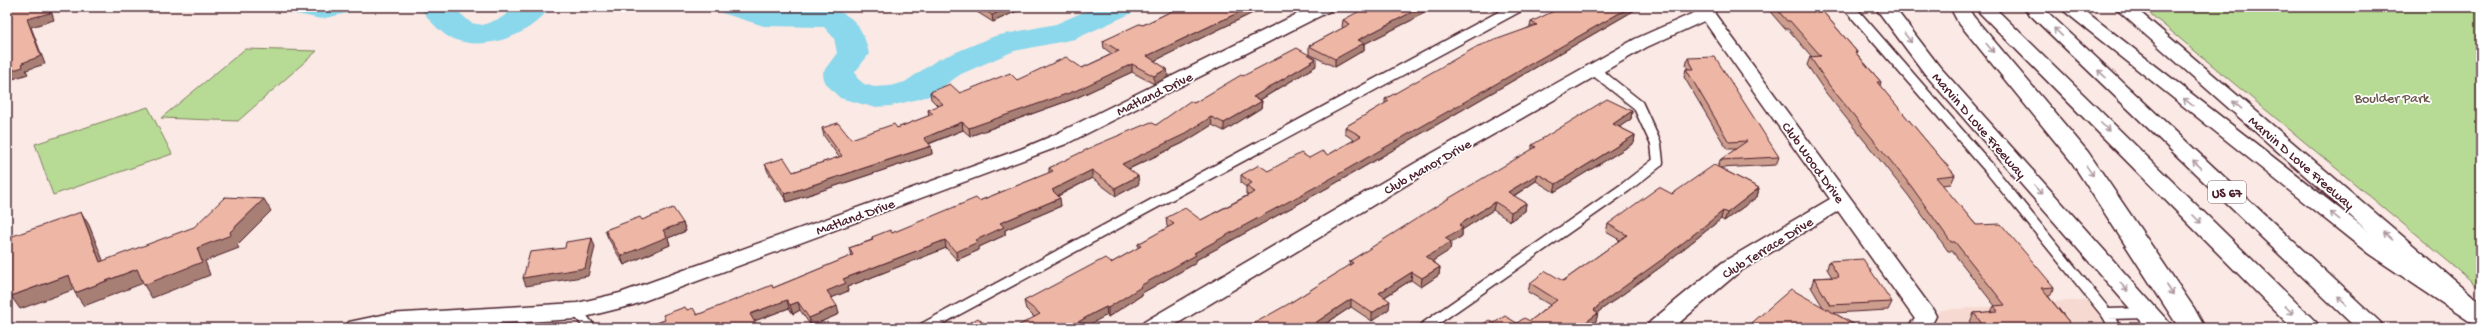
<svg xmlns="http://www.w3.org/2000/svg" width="2488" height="335" font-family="'Gochi Hand',sans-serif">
<rect width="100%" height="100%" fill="#fae9e4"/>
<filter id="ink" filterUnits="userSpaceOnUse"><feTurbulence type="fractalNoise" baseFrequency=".025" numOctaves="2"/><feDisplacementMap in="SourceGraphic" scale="8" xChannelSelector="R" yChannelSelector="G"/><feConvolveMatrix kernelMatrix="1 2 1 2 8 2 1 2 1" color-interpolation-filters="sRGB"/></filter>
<g filter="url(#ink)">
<!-- built -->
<path fill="#f6dad1" d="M2096,299L2121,328H1923L1941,310Z"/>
<!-- green -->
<path fill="#b7db95" stroke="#807d60" d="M2142,7H2481V290L2461,272Z
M245,49L317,51L238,121L161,118Z
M148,107L172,154L53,195L35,144Z"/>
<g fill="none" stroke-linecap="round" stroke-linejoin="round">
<!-- river -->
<path fill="#8bd7ec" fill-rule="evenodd" d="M288,7H351L347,13L321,19L292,13Z
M420,7H453L471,23L483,25L501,18L516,7H550C531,35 486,52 453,39C441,34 427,18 420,7Z
M718,7C739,7 761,9 782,9C826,9 858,1 869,54L855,72L857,78L864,84L874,87L890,86L905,82L937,60L995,36L1056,24L1095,7H1136L1132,13L1075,39L1014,51L961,74L929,96L891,106L873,107L840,98L824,82L823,72L837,53L834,38L824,27L764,26L722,13Z"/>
<defs>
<path id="lane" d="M1849,7L1989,168L2107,314L2148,313
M577,311L590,328
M2107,314L2115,328
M924,328L1518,7
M1424,328L1626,187L1658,162L1656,144L1638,105L1595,71
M1913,328L1925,316"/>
<path id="street" d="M1311,7H1332L1330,11L1066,144L633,305L577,319L420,328H345L349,322L387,314L577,303L620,293L1021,149L1052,136Z
M1698,7H1714L1715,14L1933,310L1936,316L1933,322L1925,324L1917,322L1838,211L1739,272L1673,328H1646L1650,322L1723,262L1830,199L1704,21L1647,47L1436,167L1170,328H1140L1144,322L1422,159L1635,39L1698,11Z"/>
<path id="secondary" d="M1875,7H1894L1939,66L2174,328H2147L1925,74Z
M2114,7H2134L2481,303V326L2472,323Z"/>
<path id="highway" d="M1950,7H1968L1973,16L2088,152L2194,308L2205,328H2179L2071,161L1958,22Z
M1974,7H1994L2316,322L2320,328H2292Z
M2022,7H2042L2380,322L2384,328H2356Z
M2059,7H2080L2385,244L2481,305V326L2472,323L2369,254Z"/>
</defs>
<!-- lane casing -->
<use href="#lane" stroke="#4a1f2b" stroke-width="13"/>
<!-- street casing -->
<use href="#street" stroke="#4a1f2b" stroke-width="3"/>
<!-- secondary casing -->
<use href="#secondary" stroke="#4a1f2b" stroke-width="3"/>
<!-- highway casing -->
<use href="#highway" stroke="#4a1f2b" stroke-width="3"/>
<!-- lane -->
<use href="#lane" stroke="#fff" stroke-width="10"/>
<!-- street -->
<use href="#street" fill="#fff" fill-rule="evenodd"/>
<!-- secondary -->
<use href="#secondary" fill="#fff" fill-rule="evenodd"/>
<!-- highway -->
<use href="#highway" fill="#fff" fill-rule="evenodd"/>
</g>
<!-- wall -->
<path fill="#cd9d8e" stroke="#4a1f2b" d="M969,7H1019V10L993,22Z
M1180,7H1265L1154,61L1167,69L1168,77L1154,84L1132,72L1076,98L970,136L963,130L929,144L931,146L932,154L787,202L768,172L765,164L793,172L839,157L824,136L822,128L851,139L897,128L929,116L928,110L938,106L931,99L930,92L960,93L1017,80L1082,68L1112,54L1104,48L1103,41L1143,25Z
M1766,7H1819L1857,52V54L1881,82L1880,86L1955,175L1951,184L1942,185L1976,225L2054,287L2050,296H2048L2074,328H1974L1970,322L1974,313L1991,312L1994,306H1995L1952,251H1948L1908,195L1826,93L1807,65L1810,57H1812L1788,29H1785Z
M1635,10L1329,187L1196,260V263L1142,293V295L1108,317L1107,315L1093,322L1034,317L1026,309L1024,301L1111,263L1138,248V244L1168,228L1167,226L1166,218L1201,220L1248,195L1246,194V187L1241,183V175L1268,171L1309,158L1328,155L1354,140L1345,134V127L1385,104V99L1530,27L1531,22Z
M1343,20H1412L1364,44V50L1335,67L1309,54V46L1343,28L1342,27Z
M1688,58L1779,157L1776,165L1720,168L1759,188L1757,197L1724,221L1721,219L1662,266L1598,312L1596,321L1587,328H1478L1494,323H1517L1530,321L1550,305L1528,292L1530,283L1563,281L1620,240L1606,232L1608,224L1672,194L1718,167L1720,160L1736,149H1727L1684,77L1686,69H1688L1686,66Z
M1316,66L1260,100L1262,101L1261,108L1224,131L1212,125L1183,143L1129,169L1139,184L1116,196L1092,178L1058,196L1061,206L1005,230V235L979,247V250L957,260L946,248L847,287L848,291L831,298L839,314L811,326L800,310L793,314L789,308L754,321L758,328H643L665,320L687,310L697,315L773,288L851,256L849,248L872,240V237L892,233L979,201L1049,173V168L1156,125L1194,103L1243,76Z
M1632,111L1631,119L1619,127L1635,135L1634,143L1554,192L1536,181L1514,196L1526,203L1525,211L1510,221L1493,210L1462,230V236L1451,243L1450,250L1432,261L1440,267L1439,275L1421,287L1411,280L1385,297L1389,309L1372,321L1351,307L1321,327L1290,303L1349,266L1350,261L1532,150V145Z
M642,220L683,223L686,231L668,238L670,245L624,265L608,238L605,230Z
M1829,261L1892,302L1888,310L1834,313L1855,325L1854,328H1746L1823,307L1811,287L1814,278L1832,277L1827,269Z"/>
<!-- shaded-wall -->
<path fill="#a77f74" stroke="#4a1f2b" d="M48,7H50L54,20L31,27L45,64L26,70L28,74L7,81V72L22,63L27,19Z
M1009,7H1019V10L993,22L992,15Z
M1250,7H1265L1148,64L1147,56Z
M1421,7H1432L1412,20L1364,44V50L1335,67V59L1358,40Z
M1630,7H1638L1635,10L1329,187L1196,260V263L1142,293V295L1108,317V308L1140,286L1194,253Z
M1316,59V66L1253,104V97Z
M1132,64V72L1076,98L970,136L969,128Z
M1167,69L1168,77L1154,84V76Z
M1262,101L1261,108L1224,131V123Z
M1632,111L1631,119L1612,132L1613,124Z
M1211,117L1212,125L1183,143L1122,172V164Z
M962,122L963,130L925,145L924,138Z
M1635,135L1634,143L1554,192L1556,184Z
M931,146L932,154L787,202L785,194Z
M1092,170V178L1053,198L1052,190Z
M1538,174L1536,181L1507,200L1508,192Z
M1138,176L1139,184L1116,196L1115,188Z
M1759,188L1757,197L1724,221L1727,213Z
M1060,198L1061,206L1005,230V235L979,247V250L957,260L956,252L1000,223Z
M264,199L271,211L237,245L239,248L205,261L210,275L152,298L144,285L197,248L230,232Z
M1495,202L1493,210L1462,230V236L1451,243L1450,250L1425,266L1426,257L1459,225Z
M1526,203L1525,211L1510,221L1511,212Z
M1723,211L1721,219L1662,266L1598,312L1596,315L1598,313L1596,321L1587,328H1578L1600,304Z
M81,212L89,225L109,275L100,262Z
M683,223L686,231L668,238L670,245L624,265L621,256L663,230Z
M592,238L595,247L588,276L526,286L523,278Z
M945,240L946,248L847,287L848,291L829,299L827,291L843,279Z
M1440,267L1439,275L1421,287L1422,278Z
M137,269L146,282L84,306L75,293Z
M1412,272L1411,280L1378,301L1379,293Z
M69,275L78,288L20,309L11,296Z
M1351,299V307L1319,328L1315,323Z
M787,300L789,308L752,322L750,314Z
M1390,301L1389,309L1372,321V313Z
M798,302L800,310L793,314L790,305Z
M837,306L839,314L811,326L809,318Z
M1106,307L1107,315L1083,328H1068L1092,314Z
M720,326V328H714Z"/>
<!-- building -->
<path fill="#eeb6a5" stroke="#4a1f2b" d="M7,7H48L50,13L27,19L41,56L22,63L23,67L7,72V36H8L7,32Z
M980,7H1009L992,15Z
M1180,7H1250L1147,56L1167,69L1154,76L1132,64L1075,91L969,128L962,122L924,138L931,146L785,194L765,164L784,158L793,172L842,156L822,128L838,123L851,139L894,124L897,128L933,114L928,110L943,104L930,92L950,84L960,93L1010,73L1017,80L1066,57L1082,68L1119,51L1103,41L1139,24L1143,25Z
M1367,7H1421L1412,12L1358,40L1364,43L1335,59L1309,46L1350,24L1343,20Z
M1562,7H1630L1330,179L1194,253L1196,255L1140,286L1141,287L1108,308L1106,307L1092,314L1068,328H1014L1040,314L1024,301L1105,258L1111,263L1141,246L1138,244L1174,224L1166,218L1185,208L1201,220L1255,192L1246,186L1252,183L1241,175L1259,165L1268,171L1301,153L1309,158L1322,151L1328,155L1361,136L1345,127L1389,101L1385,99L1478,46L1537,25L1531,22Z
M1775,7H1819L1857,52H1855L1881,82H1877L1955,175L1936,177L1976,225L2001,224L2054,287L2041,288L2074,328H1985L1974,313L1998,311L1994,306L2005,305L1955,242H1951L1911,186L1829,85L1810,57L1821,56L1790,21H1787Z
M1297,48L1316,59L1253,97L1262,101L1224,123L1211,117L1183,135L1122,164L1138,176L1115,188L1092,170L1052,190L1060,198L1000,223L1004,227L976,240L978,242L956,252L945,240L843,279L846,283L827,291L837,306L809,318L798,302L790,305L787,300L750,314L758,328H721L720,326L714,328H643L665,320L663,315L685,307L687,310L693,308L697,315L772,285L773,288L853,255L849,248L873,240L872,237L890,230L892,233L976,198L979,201L1053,171L1049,168L1096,145L1151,122L1156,125L1190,101L1194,103L1241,75L1243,76Z
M1715,57L1779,157L1720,160L1747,141L1729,142L1686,69H1694L1688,58Z
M1607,99L1632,111L1613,124L1635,135L1556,184L1538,174L1508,192L1526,203L1511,212L1495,202L1459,225L1463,228L1445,238L1451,242L1426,257L1440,267L1422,278L1412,272L1379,293L1390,301L1372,313L1351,299L1315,323L1322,328H1246L1290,303L1353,263L1350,261L1446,200L1536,147L1532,145Z
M1714,165L1759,188L1727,213L1723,211L1664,258L1600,304L1594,310L1598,313L1578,328H1478L1489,320L1494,323L1505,316L1517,323L1524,318L1530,321L1557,300L1530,283L1546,271L1563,281L1627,235L1608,224L1659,187L1672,194Z
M225,197L264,199L230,232L231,235L197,248L202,262L144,285L137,269L75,293L69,275L11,296L7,284V238L81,212L100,262L194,227Z
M673,208L683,223L663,230L667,237L621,256L605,230L640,217L642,220Z
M592,238L585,268L523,278L530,252L565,248L566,242Z
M1863,259L1892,302L1830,305L1814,278L1839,277L1829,261Z
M1791,289L1855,325L1851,328H1746Z
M978,318L989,328H961Z"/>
<!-- one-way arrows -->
<defs><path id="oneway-shaft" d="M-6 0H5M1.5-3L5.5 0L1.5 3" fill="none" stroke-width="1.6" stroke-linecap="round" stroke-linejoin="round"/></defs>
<g stroke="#ae9aa0">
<use href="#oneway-shaft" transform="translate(2058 32) rotate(-136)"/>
<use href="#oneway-shaft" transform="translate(1908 38) rotate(53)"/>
<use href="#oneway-shaft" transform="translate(1990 48) rotate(50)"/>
<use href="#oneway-shaft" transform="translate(2102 74) rotate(-137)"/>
<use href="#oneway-shaft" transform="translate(2188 102) rotate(-142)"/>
<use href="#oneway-shaft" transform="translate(2237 105) rotate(-139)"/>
<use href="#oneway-shaft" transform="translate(2105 127) rotate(45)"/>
<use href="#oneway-shaft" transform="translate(2197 164) rotate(-137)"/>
<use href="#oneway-shaft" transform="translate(2090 171) rotate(55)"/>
<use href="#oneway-shaft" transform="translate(2038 190) rotate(48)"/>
<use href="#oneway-shaft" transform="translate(2335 216) rotate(-142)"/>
<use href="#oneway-shaft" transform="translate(2197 219) rotate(45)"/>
<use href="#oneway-shaft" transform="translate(2388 236) rotate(-139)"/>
<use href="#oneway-shaft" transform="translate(2124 287) rotate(48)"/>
<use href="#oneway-shaft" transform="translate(2170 290) rotate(57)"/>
<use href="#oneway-shaft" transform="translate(2342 301) rotate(-137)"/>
<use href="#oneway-shaft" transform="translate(2289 310) rotate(45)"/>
</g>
</g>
<g text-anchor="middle" stroke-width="3.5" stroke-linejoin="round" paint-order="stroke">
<!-- shield labels -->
<rect fill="#fff" stroke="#80626b" stroke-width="1" x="2208" y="181" width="38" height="22" rx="3"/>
<g font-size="13" font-weight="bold" fill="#4a1f2b">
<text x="2227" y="197">US 67</text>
</g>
<!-- street labels -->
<g font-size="14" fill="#4a1f2b" stroke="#fff">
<text transform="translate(1154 93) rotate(-26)" y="5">Matland Drive</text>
<text transform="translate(1980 125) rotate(49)" y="5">Marvin D Love Freeway</text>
<text transform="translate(1814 162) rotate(54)" y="5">Club Wood Drive</text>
<text transform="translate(2302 162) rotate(41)" y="5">Marvin D Love Freeway</text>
<text transform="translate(1427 166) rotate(-30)" y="5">Club Manor Drive</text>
<text transform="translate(855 216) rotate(-20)" y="5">Matland Drive</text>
<text transform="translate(1767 247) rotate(-32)" y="5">Club Terrace Drive</text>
</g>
<!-- park labels -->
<g font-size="14" fill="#6b574b" stroke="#fff">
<text x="2392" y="102">Boulder Park</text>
</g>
</g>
<!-- margin -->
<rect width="2488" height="335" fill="none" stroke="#fff" stroke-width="24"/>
<rect x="12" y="12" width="2464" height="311" fill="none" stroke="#4a1f2b" stroke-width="1.5" filter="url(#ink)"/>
</svg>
